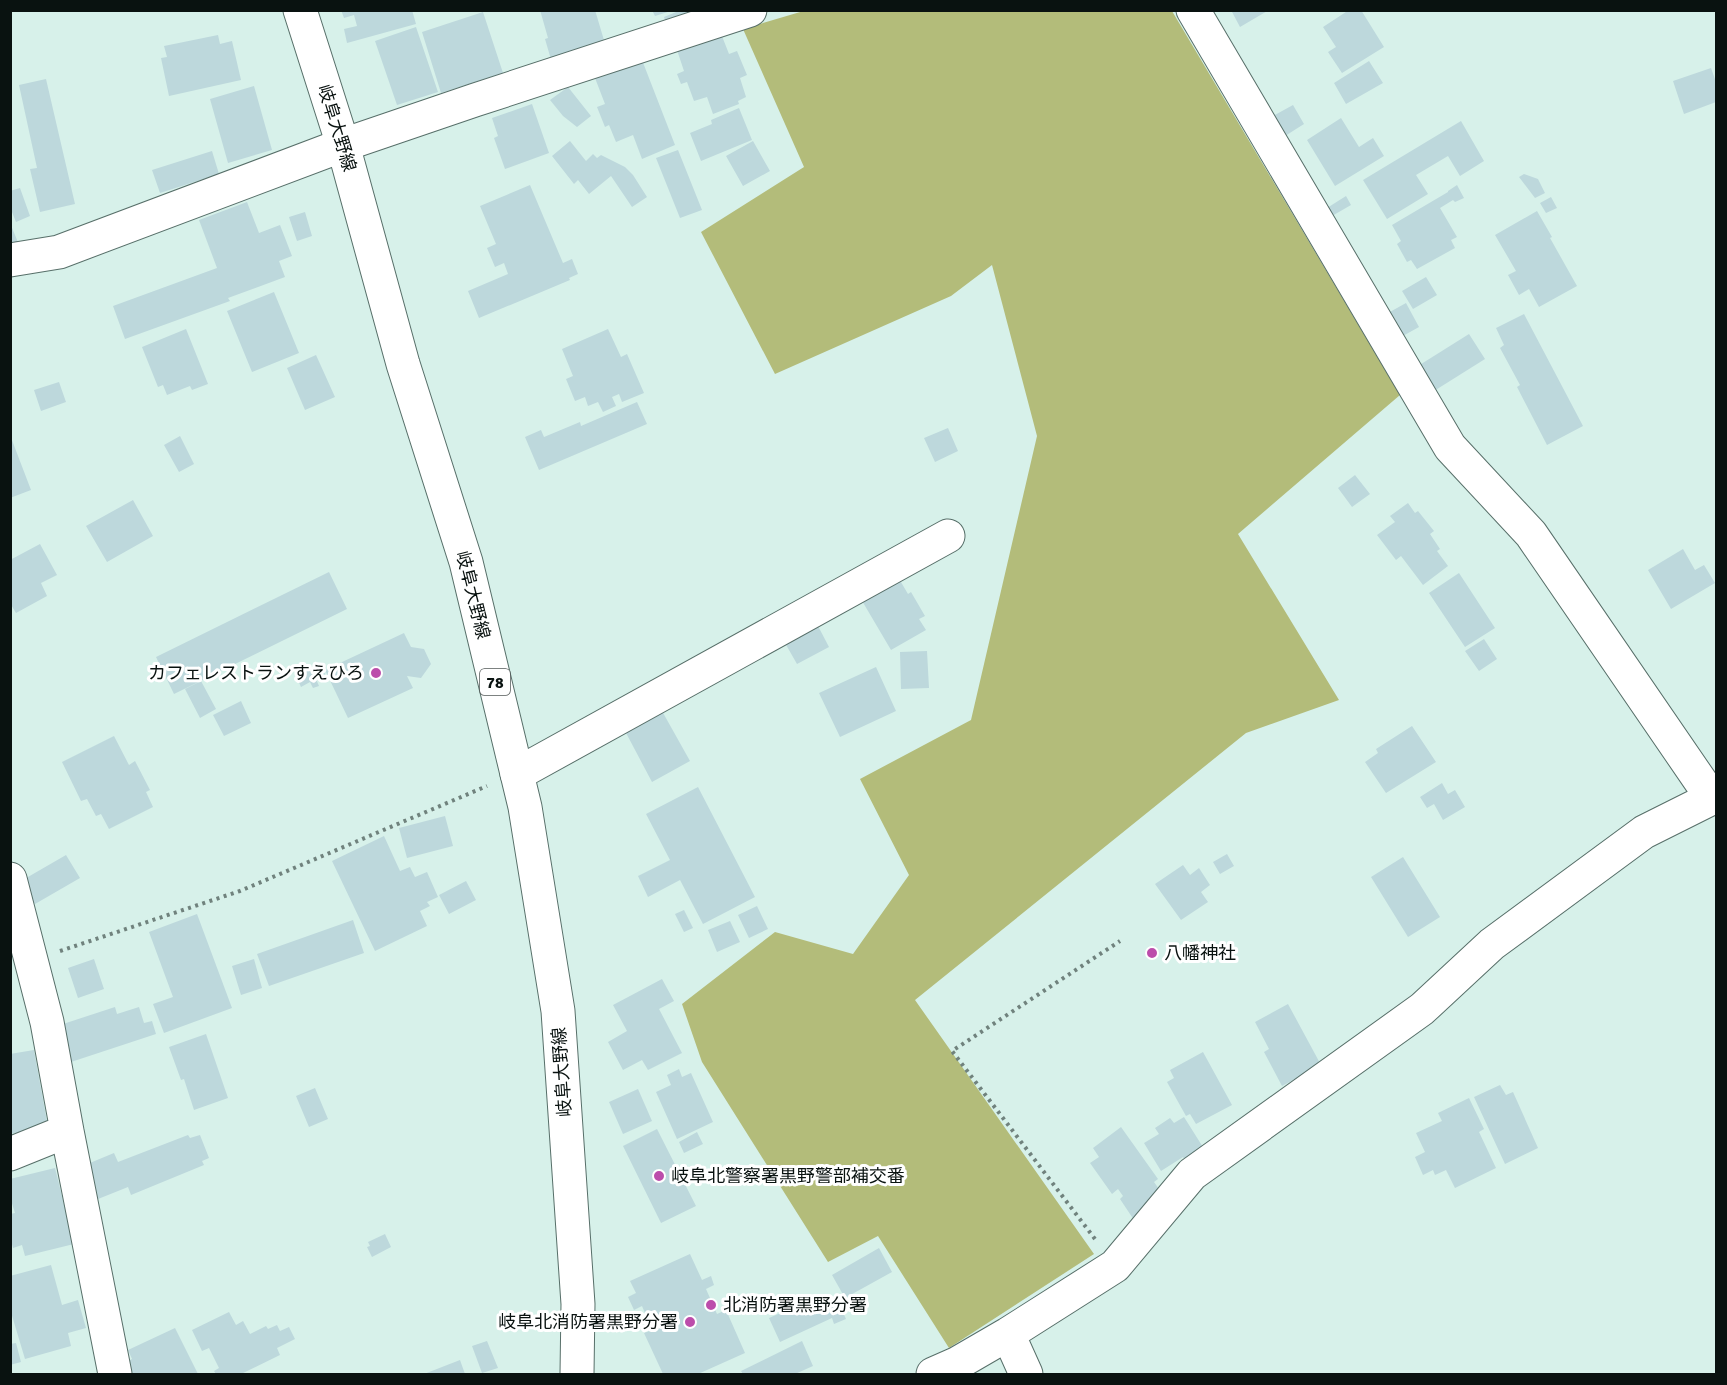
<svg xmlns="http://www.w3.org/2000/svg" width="1727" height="1385" font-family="Signika,'Noto Sans JP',sans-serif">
<rect width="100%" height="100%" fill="#d7f1ea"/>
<!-- forest -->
<path fill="#b3bc7a" d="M807,10L1172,11L1400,395L1238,534L1339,700L1246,733L915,1000L1094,1254L949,1348L878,1236L828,1262L702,1062L682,1004L775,932L853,954L909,875L860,779L971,720L1037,436L992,265L951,296L775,374L701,232L804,167L743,29Z"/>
<!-- building -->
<path fill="#bdd8dc" d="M341,10H412L416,24L347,43L344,29L357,26L354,15L344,18Z
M540,10H595L606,47L552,63L545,39L548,38Z
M652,10H671V11L655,16Z
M681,10L700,11L666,23L664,17Z
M1231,10H1269L1240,27Z
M1349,10H1361L1384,47L1342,73L1328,52L1336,47L1323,27Z
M483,12L503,73L441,93L422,32Z
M416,27L438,92L397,105L375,41Z
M720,31L729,54L737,51L747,75L740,78L746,97L738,101L739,104L713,114L707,97L694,101L687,82L681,84L677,74L684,71L676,47Z
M218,35L220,44L232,41L241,80L169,96L161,58L167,57L164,46Z
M642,60L675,145L642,159L633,135L616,142L609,125L605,127L597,107L605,104L595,78Z
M1369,61L1383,83L1346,104L1334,83Z
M1711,68L1716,82V102L1684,114L1673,81Z
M46,79L75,204L40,212L30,169L37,168L19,85Z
M254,86L272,150L228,163L210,99Z
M568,87L591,116L577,127L563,116L550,100Z
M532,104L549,153L505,169L494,138L498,136L492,118Z
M1293,105L1304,124L1285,136L1273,116Z
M739,108L752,140L701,161L690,133L712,124L711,120Z
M1341,118L1359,147L1373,138L1384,156L1335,186L1307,140Z
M1461,121L1484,161L1460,176L1448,156L1416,175L1428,194L1387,219L1363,180Z
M570,141L586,161L593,154L597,158L601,155L625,167L633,175L647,197L632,207L611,176L589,194L578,180L574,184L552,156Z
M753,141L770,171L743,186L726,156Z
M678,150L702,210L680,218L656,158Z
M212,151L219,174L160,193L152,170Z
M1524,174L1538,179L1545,193L1535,198L1519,177Z
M530,185L563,263L572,259L578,274L569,278L570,280L479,318L468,291L508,274L504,263L495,267L487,248L496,244L480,206Z
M1457,185L1464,198L1455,202L1453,200L1440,208L1457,237L1451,240L1455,248L1417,269L1411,260L1407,262L1397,244L1401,241L1392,225L1448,192V191Z
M20,188L30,216L16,222L10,207V191Z
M1346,196L1351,205L1332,216L1327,208Z
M1551,197L1557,208L1546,213L1540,203Z
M247,202L259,233L280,225L292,256L279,261L285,277L228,298L230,301L125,339L113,306L217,268L199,220Z
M1537,211L1552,237L1550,238L1577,286L1539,307L1529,289L1519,295L1508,275L1516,271L1495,235Z
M305,212L312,236L297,241L289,217Z
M10,223L20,247L10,251Z
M1426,277L1437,295L1413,309L1402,291Z
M274,292L299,353L252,372L227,311Z
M1406,303L1419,327L1401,337L1388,313Z
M1524,314L1583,426L1547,445L1517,387L1520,385L1500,348L1504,345L1496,328Z
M186,329L208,384L192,390L190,386L167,395L163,385L158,387L142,347Z
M608,329L621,357L627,354L644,393L622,402L619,394L612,397L616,406L603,412L598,402L588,406L585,397L575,401L566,379L573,376L562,349Z
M1469,334L1485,359L1434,391L1418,366Z
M316,355L335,397L305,410L287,368Z
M59,382L66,402L41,411L34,390Z
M637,402L647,424L539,470L525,437L541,430L544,437L580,422L581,426Z
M948,428L958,451L935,462L924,438Z
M10,435L31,490L10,498Z
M180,436L194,464L179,472L164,445Z
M1355,475L1370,494L1352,507L1338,488Z
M133,500L153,536L107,562L86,526Z
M1408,503L1415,513L1418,511L1434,531L1430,534L1440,549L1437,551L1448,566L1423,585L1401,556L1396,560L1377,535L1395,522L1390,516Z
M40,544L57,575L41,583L47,596L16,613L10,603V560Z
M1683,549L1695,570L1704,565L1715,583L1671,609L1648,570Z
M329,572L347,609L174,694L156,657Z
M895,572L908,594L911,592L925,616L919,619L926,630L891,650L858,594Z
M1459,573L1495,628L1465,647L1429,593Z
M818,626L829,647L797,664L785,643Z
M404,633L411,647L424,649L431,664L421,678L407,676L413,688L348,718L325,670Z
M1484,639L1497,659L1479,671L1465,651Z
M927,651L929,688L901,689L900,652Z
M321,665L325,674L316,679L319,686L313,688L310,682L301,687L296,676Z
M876,667L896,711L840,737L819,693Z
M201,681L216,709L200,718L185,689Z
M241,701L251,723L224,736L213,715Z
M662,711L690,761L652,782L625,731Z
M1412,726L1436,762L1386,793L1365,762L1378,753L1376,749Z
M114,736L129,765L135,761L150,790L146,792L153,807L109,829L101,814L96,816L87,799L81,801L62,762Z
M1442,783L1448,794L1455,790L1465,807L1443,820L1434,804L1427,808L1420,797Z
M698,787L755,897L703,924L680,880L648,897L638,876L670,860L646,814Z
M445,816L453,846L407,858L399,828Z
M384,836L400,871L410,867L415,877L427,872L438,897L427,902L430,906L420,911L427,926L375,951L332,861Z
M1227,854L1234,866L1220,874L1213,862Z
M66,855L80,878L35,904L21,881Z
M1403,857L1440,917L1408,937L1371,877Z
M1183,865L1190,875L1199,868L1210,885L1201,892L1208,902L1181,920L1155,884Z
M466,881L476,900L449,914L439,895Z
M757,906L768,929L749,938L738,915Z
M684,910L693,928L684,932L675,914Z
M197,914L232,1008L164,1033L153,1004L173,997L149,932Z
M353,920L364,953L269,986L257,954Z
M730,921L740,942L717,952L708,930Z
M94,959L104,989L78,998L68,968Z
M254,959L262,988L241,995L232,966Z
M662,979L674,1001L659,1009L682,1053L648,1070L642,1060L623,1070L608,1042L627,1031L613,1005Z
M1288,1004L1321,1065L1282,1086L1264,1052L1269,1049L1255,1022Z
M115,1007L117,1014L139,1007L144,1023L152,1021L156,1034L71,1062L60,1025Z
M206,1034L228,1098L194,1110L184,1079L181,1080L169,1047Z
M34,1050L48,1127L10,1134V1054Z
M1203,1052L1232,1105L1196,1124L1190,1114L1186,1116L1167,1082L1174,1078L1170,1070Z
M679,1069L682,1077L691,1073L713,1122L677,1139L656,1092L671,1085L667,1075Z
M1500,1085L1506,1095L1513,1092L1538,1148L1505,1164L1474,1097Z
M315,1088L328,1119L309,1127L296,1096Z
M638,1089L652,1121L623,1134L609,1102Z
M1469,1098L1484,1129L1479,1132L1496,1168L1455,1188L1446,1170L1435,1175L1433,1170L1423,1175L1415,1157L1425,1152L1416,1133L1442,1121L1438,1113Z
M1184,1117L1206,1152L1188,1164L1183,1157L1161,1171L1144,1143L1159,1134L1155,1128L1170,1118L1174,1123Z
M1121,1127L1158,1179L1154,1182L1161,1192L1147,1201L1149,1204L1134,1220L1120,1199L1123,1196L1118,1189L1112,1194L1090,1163L1099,1157L1093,1148Z
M657,1129L696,1206L661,1223L623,1146Z
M697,1132L703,1144L684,1153L679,1142Z
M188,1135L190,1138L200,1135L209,1158L202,1161L204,1165L131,1195L128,1187L98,1199L85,1165L114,1153L118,1162Z
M55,1168L74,1244L25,1256L22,1245L13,1248L10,1237V1214L15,1213L10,1197V1179Z
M385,1234L391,1247L372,1257L367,1247L370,1246L368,1242Z
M879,1248L892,1272L845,1298L832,1275Z
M690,1254L702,1280L711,1276L714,1285L706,1289L717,1314L726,1310L745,1353L698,1374H663L644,1333L652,1330L642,1306L634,1310L628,1297L636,1293L630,1281Z
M51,1265L62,1305L78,1300L86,1328L68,1333L71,1346L25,1359L10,1309V1276Z
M824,1294L827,1301L836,1297L846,1319L834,1324L832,1318L780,1342L769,1318Z
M229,1312L236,1325L243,1321L250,1334L266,1326L268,1329L277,1325L280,1331L289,1327L295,1339L277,1348L280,1355L241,1374H216L214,1371L219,1368L209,1348L202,1351L192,1330Z
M175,1328L198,1374H132L126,1362L132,1359L128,1350Z
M487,1341L498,1368L482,1373L472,1346Z
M802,1341L813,1366L795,1374H743L741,1371Z
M16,1343L21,1362L10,1365V1344Z
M460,1360L465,1374H424Z"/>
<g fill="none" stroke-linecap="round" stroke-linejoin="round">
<defs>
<path id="minor" d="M1193,10L1450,447L1531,534L1712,798
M10,260L59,252L343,145L475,100L750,10
M517,774L948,536
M10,879L47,1022L67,1131L115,1374
M10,1154L67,1131
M1008,1334L1026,1374
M933,1374L958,1363L1008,1334L1115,1266L1192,1174L1422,1009L1492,944L1644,832L1712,798L1716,797"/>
<path id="major" d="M300,10L343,145L403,364L466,562L525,807L558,1011L578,1304L577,1374"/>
</defs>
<!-- minor casing -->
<use href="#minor" stroke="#576f69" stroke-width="35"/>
<!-- major casing -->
<use href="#major" stroke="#576f69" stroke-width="35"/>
<!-- path -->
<path stroke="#70827d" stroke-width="4" stroke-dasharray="3 4.5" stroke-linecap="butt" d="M60,951L240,891L487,786
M1095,1239L952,1051L1120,941"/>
<!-- minor -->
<use href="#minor" stroke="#fff" stroke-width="33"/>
<!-- major -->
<use href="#major" stroke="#fff" stroke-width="33"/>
</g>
<!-- markers -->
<g fill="#bc4dab" stroke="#fff" stroke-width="2">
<circle cx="376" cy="673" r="6"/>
<circle cx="1152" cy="953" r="6"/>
<circle cx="659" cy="1176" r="6"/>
<circle cx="711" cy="1305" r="6"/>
<circle cx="690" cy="1322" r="6"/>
</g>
<g text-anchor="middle" stroke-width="6" stroke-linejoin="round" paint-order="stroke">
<!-- shield labels -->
<rect fill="#fff" stroke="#535958" stroke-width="1.5" x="480" y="669" width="30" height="26" rx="4.5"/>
<g font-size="16" font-weight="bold" fill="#091210">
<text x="495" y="688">78</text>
</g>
<!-- street labels -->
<g font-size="18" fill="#091210" stroke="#fff">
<text transform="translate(337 128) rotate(73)" y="6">岐阜大野線</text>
<text transform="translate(473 595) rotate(76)" y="6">岐阜大野線</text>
<text transform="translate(562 1072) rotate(-94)" y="6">岐阜大野線</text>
</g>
<!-- poi labels -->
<g font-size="18" fill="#091210" stroke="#fff" text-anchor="start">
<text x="364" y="679" text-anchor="end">カフェレストランすえひろ</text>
<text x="1164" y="959">八幡神社</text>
<text x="671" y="1182">岐阜北警察署黒野警部補交番</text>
<text x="723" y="1311">北消防署黒野分署</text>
<text x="678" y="1328" text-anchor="end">岐阜北消防署黒野分署</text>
</g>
</g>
<!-- border -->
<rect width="1727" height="1385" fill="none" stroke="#091210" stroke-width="24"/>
</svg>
